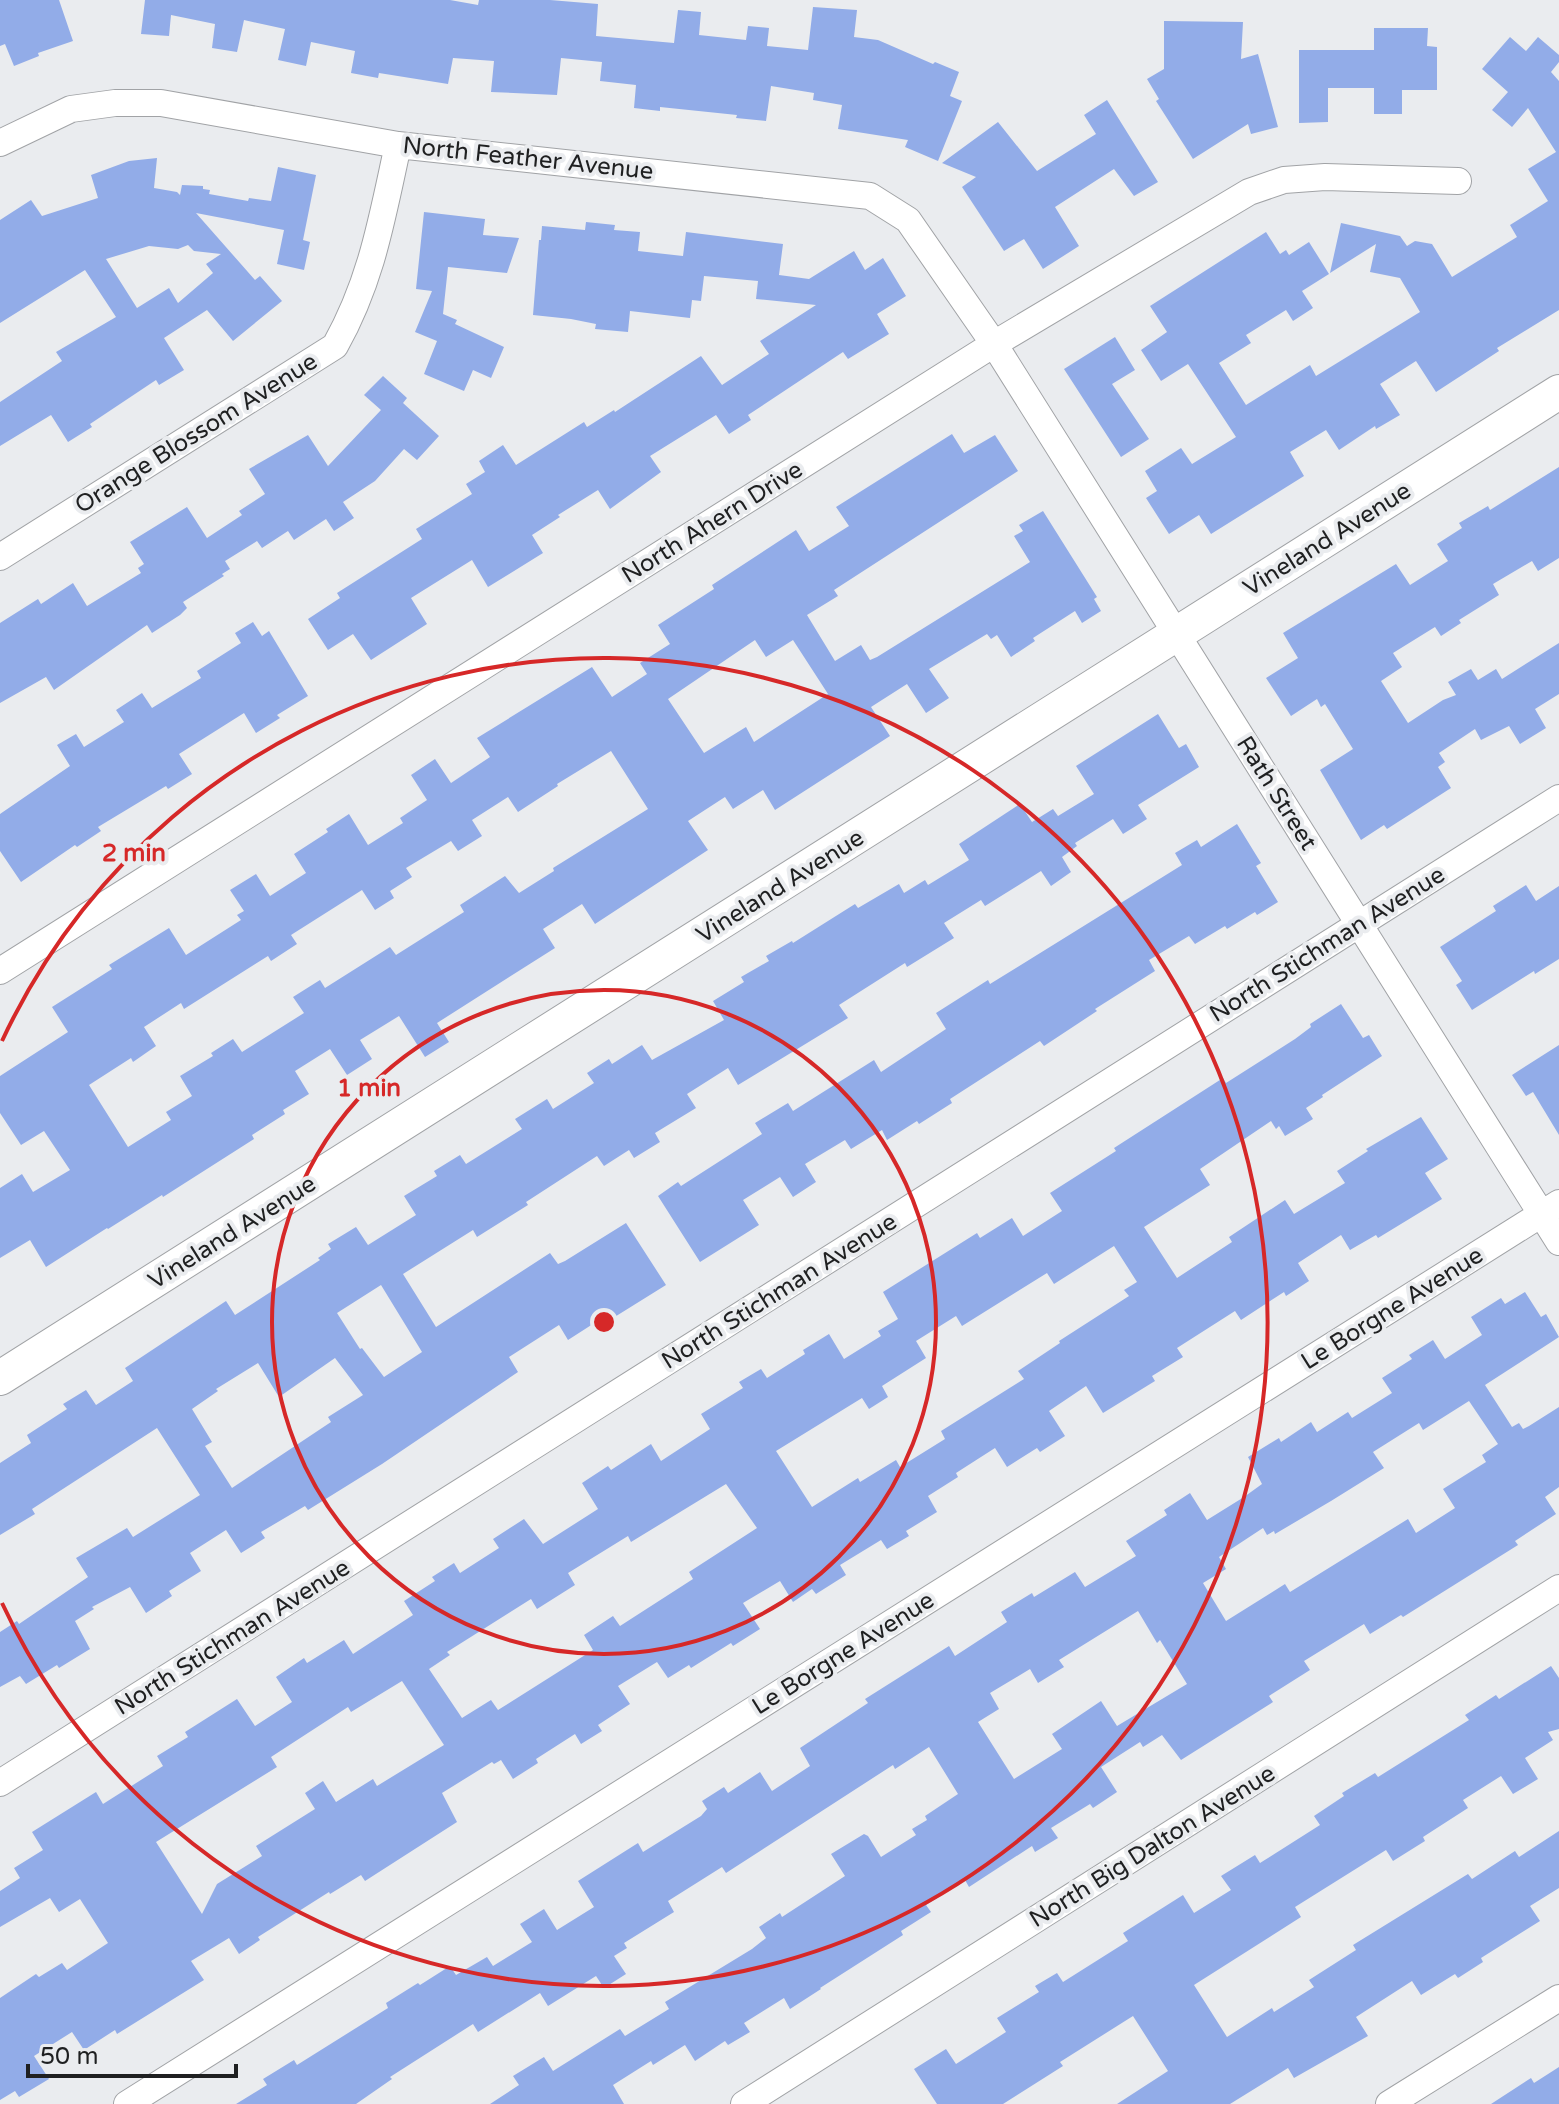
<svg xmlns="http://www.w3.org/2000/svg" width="1559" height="2104" font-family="'Varela Round',sans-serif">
<rect width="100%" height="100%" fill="#eaecef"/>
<!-- building -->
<path fill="#92ace8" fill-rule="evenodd" d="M0,0H59L73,41L38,53L39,56L14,66L5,44L0,46Z
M145,0H450L478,5L479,0H550L598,4L596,36L674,43L678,10L701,12L699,35L746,40L748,26L769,28L767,46L808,50L813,7L857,10L854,37L878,40L933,64L935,62L959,72L950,96L962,101L938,161L905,147L908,140L838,129L842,105L813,100L814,93L771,86L766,121L736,118L737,115L660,107V111L634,108L636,85L600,81L602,62L561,58L557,95L491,92L494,61L453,58L448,84L379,73L378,78L351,73L355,51L311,42L306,66L278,60L285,29L244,20L237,52L212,48L215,24L171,15L169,36L141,34Z
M1164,21L1243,22L1241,59L1258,54L1278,127L1251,134L1248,124L1193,159L1156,101L1159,99L1147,79L1164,69Z
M1374,28H1428L1427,46L1437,47V90H1402V114H1374V88H1328V122L1299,123V50H1374Z
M1510,37L1526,51L1538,37L1559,55V62L1551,72L1559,81V310L1497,348L1499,351L1436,392L1416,361L1380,384L1400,415L1376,429L1375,426L1339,450L1326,430L1290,452L1304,476L1211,534L1199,515L1169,534L1146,498L1157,491L1145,471L1181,448L1192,464L1236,437L1188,364L1161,381L1141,350L1167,332L1150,306L1266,232L1280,254L1286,250L1289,255L1309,242L1329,274L1302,291L1313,308L1293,321L1286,310L1246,335L1251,343L1219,363L1246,405L1310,365L1316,376L1420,312L1400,278L1370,272L1376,244L1330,273L1341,223L1400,236L1407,246L1415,241L1432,244L1452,277L1517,237L1510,225L1548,201L1528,169L1556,152L1528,108L1512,127L1492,110L1508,92L1482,69Z
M1107,100L1158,182L1134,196L1114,169L1055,207L1079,246L1043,269L1024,239L1004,251L962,187L976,177L942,163L998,122L1037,171L1096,134L1084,115Z
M157,158L154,188L177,192L180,195L182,185L203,186V189L210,190L209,194L248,201L249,198L271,201L278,167L316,175L303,240L310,242L304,270L277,264L284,230L196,213L255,280L260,276L282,301L233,341L207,310L164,338L184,370L159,385L156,380L90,424L92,427L68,442L51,415L0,446V402L62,361L56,352L116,317L85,270L0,323V220L31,200L42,216L98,198L91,175L129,161ZM188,245L194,251L221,254L206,264L213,273L178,303L169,288L137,308L106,259L149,246L178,249Z
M424,212L485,219L483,235L519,238L507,273L448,267L443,314L457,320L455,324L504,347L491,378L473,370L464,391L424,374L437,341L415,332L432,291L416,289Z
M586,222L615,225L614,230L640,232L638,251L683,256L686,232L783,244L779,275L809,279L854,251L865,270L883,258L906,296L877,314L889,334L848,359L843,352L748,415L751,420L729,434L716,415L650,456L661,472L610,509L598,490L558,515L560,517L532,535L543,553L488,587L472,560L411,598L427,624L371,660L353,634L328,650L308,619L340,598L337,593L422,539L416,529L472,494L466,484L485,472L479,461L503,445L516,465L584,422L587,427L614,410L615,412L701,356L722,385L769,354L760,341L816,305L756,299L758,281L704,276L701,301L692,300L690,318L630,311L628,332L595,329L596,324L571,319L533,315L539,240H541L542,226L585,230Z
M1115,337L1135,370L1112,384L1149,439L1121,457L1064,369Z
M383,376L407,398L403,403L439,436L417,460L404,449L375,481L343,502L354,518L334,531L326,519L294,540L288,531L262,548L257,541L225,561L230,569L222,574L224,576L183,602L187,608L180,615L152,633L147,625L54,690L46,677L0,703V623L38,599L41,604L73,583L87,606L141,573L138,568L144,564L130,542L187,507L207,538L242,515L239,511L265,494L249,469L308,435L328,466L381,410L364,395Z
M952,434L964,453L995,435L1018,471L834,590L838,596L807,615L835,661L861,645L870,660L877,657L1030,562L1014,536L1023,531L1019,525L1043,511L1097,597L1094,599L1101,611L1082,623L1075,611L1033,638L1035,641L1011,657L997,635L991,639L987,634L929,669L949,698L926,713L907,684L871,707L890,736L775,810L763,790L733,809L725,797L688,821L708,850L595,924L582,904L543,929L555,948L437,1023L449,1042L425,1057L399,1016L360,1040L372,1059L347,1075L330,1049L295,1071L309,1094L283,1110L285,1114L252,1135L254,1139L163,1197L162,1195L108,1229L107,1228L46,1267L30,1240L0,1258V1188L22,1174L33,1192L70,1170L44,1131L21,1145L0,1113V1076L68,1032L52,1007L112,969L109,965L169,928L186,955L241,920L237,915L244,911L230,890L256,874L270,896L306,873L294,854L328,832L326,829L349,814L368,845L403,823L400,818L427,800L411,775L435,759L451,783L490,757L477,738L592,667L612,697L647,674L640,663L670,644L658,625L714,589L712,585L796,530L809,551L849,526L836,507ZM755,640L766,657L793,640L828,694L754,742L746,727L704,753L668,699ZM611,751L648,809L553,868L554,871L519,893L505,876L460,905L464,912L396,955L390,947L325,988L320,980L293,997L304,1013L242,1052L233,1039L211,1053L213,1056L180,1076L192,1096L166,1112L171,1120L128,1147L89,1085L131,1058L133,1062L156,1046L144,1027L181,1003L184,1009L268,956L271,961L297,944L291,935L362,890L375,910L394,898L390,891L412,877L406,868L451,841L458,851L482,836L472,820L508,797L518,812L558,786L557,784Z
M1559,467V558L1538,571L1532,561L1493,584L1499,595L1459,620L1461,623L1441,636L1435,627L1393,653L1402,667L1381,681L1408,723L1443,700L1456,695L1448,682L1471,669L1478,680L1496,669L1502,679L1559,643V694L1535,709L1546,728L1520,744L1509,726L1481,740L1475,729L1439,753L1445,762L1438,767L1451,788L1387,829L1384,825L1361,840L1320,770L1353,749L1325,704L1321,707L1317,699L1291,716L1266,678L1298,658L1283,633L1396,564L1410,585L1448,561L1437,544L1462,528L1459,523L1488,506L1490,510Z
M253,622L262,636L269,631L308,696L277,715L280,718L256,733L244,713L179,754L192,774L168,789L166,786L98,827L101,831L77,847L75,845L21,882L0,851V814L70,766L57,745L76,734L84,747L124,722L116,710L142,693L152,708L201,678L197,671L241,643L235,633Z
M1158,714L1179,748L1186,744L1199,767L1138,805L1147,819L1123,834L1113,819L1075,843L1077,846L1062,857L1071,872L1051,886L1041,871L985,906L981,900L944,923L954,938L907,967L905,963L839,1005L848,1018L738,1085L728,1068L687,1094L696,1108L655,1133L660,1142L634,1158L629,1150L604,1166L597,1156L526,1202L528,1205L477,1237L473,1230L403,1274L436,1327L550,1253L558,1264L565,1261L626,1223L666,1285L613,1318L610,1313L568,1340L559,1325L509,1357L518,1372L382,1464L308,1510L305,1506L261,1532L265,1538L241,1553L226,1530L190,1553L201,1571L169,1591L172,1596L146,1613L130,1587L92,1607L94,1609L75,1621L90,1649L59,1668L57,1665L26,1684L20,1676L0,1687V1632L17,1621L19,1624L88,1577L76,1558L127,1528L133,1537L200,1495L157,1428L32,1509L35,1514L0,1535V1463L31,1443L27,1435L67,1409L63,1404L86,1390L96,1405L133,1381L125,1368L226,1301L235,1315L320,1260L318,1258L331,1249L328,1244L356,1227L368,1245L416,1215L404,1196L437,1176L434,1171L460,1155L466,1164L522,1129L515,1119L547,1099L553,1109L594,1083L587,1073L609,1059L612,1064L642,1045L652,1060L724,1020L713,1001L744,982L741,977L769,961L766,956L792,941L793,943L855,904L858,908L899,884L904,893L925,880L928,885L969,860L959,844L1020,804L1032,822L1053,809L1058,816L1094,794L1076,766ZM381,1285L422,1352L384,1377L362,1348L360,1349L337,1313ZM335,1358L363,1395L328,1417L331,1422L232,1488L205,1446L212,1442L192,1409L218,1391L216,1389L258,1363L279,1397Z
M1237,824L1261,863L1256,866L1278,902L1257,915L1255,912L1227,929L1225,926L1195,944L1189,936L1149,960L1155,971L1095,1009L1097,1011L1044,1046L1040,1041L950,1099L952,1103L919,1124L917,1121L887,1140L882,1130L851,1149L845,1140L805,1164L816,1182L793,1197L780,1177L743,1200L759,1225L700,1262L658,1196L678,1182L681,1186L762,1134L755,1123L788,1103L793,1111L874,1060L881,1072L946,1029L936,1013L988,980L990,984L1182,865L1175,853L1197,840L1201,847Z
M1526,885L1536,901L1559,886V959L1535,974L1534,971L1472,1010L1456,985L1462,981L1440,947L1496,911L1493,906Z
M1341,1004L1363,1038L1369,1035L1382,1056L1322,1095L1323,1097L1306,1108L1313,1119L1285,1136L1279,1126L1276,1129L1271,1121L1200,1169L1210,1185L1144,1227L1177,1278L1232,1242L1229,1237L1285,1200L1294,1214L1345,1183L1337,1171L1368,1151L1366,1149L1421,1117L1448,1159L1425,1173L1442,1199L1378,1238L1376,1235L1350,1250L1341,1235L1298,1263L1309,1281L1286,1296L1284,1292L1241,1320L1235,1311L1177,1348L1183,1357L1152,1376L1155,1381L1103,1413L1086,1386L1049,1411L1065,1436L1040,1452L1037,1448L1007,1467L995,1448L956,1473L958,1477L928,1496L937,1512L906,1531L909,1536L887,1549L881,1540L840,1565L846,1575L816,1594L812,1589L793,1602L780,1581L743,1603L760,1629L733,1646L731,1643L691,1668L689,1665L668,1678L657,1662L618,1686L630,1704L598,1725L602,1731L581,1744L575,1734L536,1759L538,1763L513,1779L501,1760L494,1764L492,1762L442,1793L457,1822L365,1881L361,1875L330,1894L329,1892L258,1937L260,1940L239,1954L229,1938L191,1961L204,1980L117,2034L115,2030L84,2050L72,2032L34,2056L49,2079L19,2097L15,2091L0,2100V1998L36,1974L39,1977L62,1963L67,1970L108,1943L80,1899L59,1912L50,1898L0,1927V1891L20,1878L14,1868L43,1850L32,1832L96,1792L103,1804L163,1766L157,1756L188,1737L185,1732L237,1699L255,1726L292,1702L276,1677L304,1658L307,1663L344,1640L353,1654L413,1615L404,1601L435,1581L432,1577L454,1563L460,1573L499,1548L493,1539L524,1519L543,1544L562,1532L598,1509L582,1483L608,1466L611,1470L651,1444L661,1461L710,1429L701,1414L743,1388L739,1382L761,1369L767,1378L805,1354L803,1350L829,1334L844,1359L881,1336L878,1331L898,1319L883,1292L977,1233L980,1238L1012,1218L1023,1236L1062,1211L1050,1193L1116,1151L1114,1148L1223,1078L1226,1083L1295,1039L1311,1027L1310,1024ZM1114,1246L1137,1282L1124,1290L1129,1296L1059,1341L1060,1343L1018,1371L1024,1379L941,1431L945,1439L900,1467L896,1460L860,1482L858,1478L812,1507L776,1451L862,1398L869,1409L888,1397L882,1386L926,1358L916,1341L956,1316L962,1326L1047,1273L1054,1284ZM726,1484L757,1528L689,1572L693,1579L620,1626L613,1616L584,1635L593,1650L498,1710L491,1700L462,1718L429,1669L450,1655L447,1652L531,1599L537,1609L575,1585L568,1573L628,1536L631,1542ZM402,1681L444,1745L377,1786L373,1779L336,1802L323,1781L305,1793L315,1809L256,1846L262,1856L217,1884L202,1914L156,1842L277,1767L271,1757L348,1707L351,1712Z
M1559,1045V1135L1533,1092L1526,1096L1512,1075Z
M1525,1292L1541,1317L1546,1314L1559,1337L1485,1385L1512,1427L1519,1423L1523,1429L1529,1426L1559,1407V1487L1545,1497L1556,1514L1515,1541L1518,1545L1403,1617L1401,1615L1370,1634L1364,1624L1304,1661L1310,1670L1269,1696L1273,1702L1181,1760L1162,1735L1143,1747L1140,1742L1101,1767L1117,1792L1093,1808L1090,1804L1051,1828L1058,1838L1035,1852L1032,1846L969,1887L965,1880L926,1905L931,1912L901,1931L903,1935L820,1988L821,1989L790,2009L784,1998L744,2023L750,2032L728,2045L725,2041L695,2061L685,2045L653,2065L651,2061L613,2085L624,2104H490L519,2085L513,2076L544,2057L553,2071L620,2029L625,2036L669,2009L665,2002L752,1949L766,1938L759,1927L780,1913L782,1917L845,1876L831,1854L864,1834L868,1836L881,1857L916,1835L912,1829L927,1820L925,1816L958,1794L929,1747L895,1769L893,1765L726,1873L722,1867L668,1901L674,1912L624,1943L627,1948L614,1956L626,1974L604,1988L596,1976L548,2006L540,1993L478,2032L473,2024L390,2077L392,2079L356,2104H236L267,2085L263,2079L294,2060L297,2065L388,2008L386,2003L418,1983L420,1985L450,1966L456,1975L487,1957L493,1966L532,1942L520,1924L544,1909L557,1930L594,1907L578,1881L638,1843L643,1852L701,1816L707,1809L702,1801L724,1787L728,1793L760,1772L772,1791L810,1766L800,1748L868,1703L865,1699L949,1646L955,1656L1007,1622L1001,1612L1032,1593L1034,1597L1075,1572L1085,1587L1136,1556L1126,1541L1167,1515L1164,1510L1190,1493L1207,1520L1244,1497L1262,1484L1248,1457L1279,1438L1281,1442L1311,1422L1317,1432L1348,1412L1352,1418L1392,1393L1382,1378L1412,1359L1409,1355L1433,1340L1445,1359L1482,1335L1471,1317L1501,1298L1505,1304ZM1469,1401L1498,1444L1482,1455L1486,1462L1443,1489L1455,1508L1416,1533L1408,1519L1290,1592L1285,1584L1226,1621L1203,1583L1226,1569L1219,1557L1263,1528L1267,1535L1274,1531L1275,1534L1331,1501L1384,1468L1373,1452L1419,1423L1423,1430ZM1138,1611L1157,1643L1160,1640L1187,1684L1117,1726L1101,1701L1052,1734L1062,1749L1014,1779L978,1722L999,1709L990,1693L1030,1669L1038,1683L1064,1667L1059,1660Z
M1551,1666L1559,1678V1729L1548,1732L1553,1740L1525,1758L1538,1779L1513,1794L1501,1776L1463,1800L1468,1808L1423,1837L1425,1841L1393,1861L1386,1850L1295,1907L1301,1917L1194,1985L1227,2037L1272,2008L1274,2012L1314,1987L1309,1980L1356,1950L1353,1945L1468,1874L1472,1879L1515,1851L1519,1857L1559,1831V1888L1530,1906L1540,1921L1481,1958L1483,1962L1458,1978L1455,1974L1421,1995L1412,1981L1356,2017L1368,2036L1294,2078L1288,2068L1230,2104H1117L1168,2071L1133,2016L1060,2062L1063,2066L1003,2104H937L914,2069L946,2049L956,2064L1006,2032L997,2018L1039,1992L1035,1986L1057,1973L1063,1982L1128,1941L1123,1933L1183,1895L1194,1913L1231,1890L1221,1876L1255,1855L1260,1863L1320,1825L1314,1816L1344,1796L1342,1793L1375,1773L1378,1777L1469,1720L1465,1715L1496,1695L1499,1699Z
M1559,2067V2104H1491L1531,2078L1534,2083Z"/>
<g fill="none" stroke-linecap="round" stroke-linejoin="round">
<defs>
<path id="minor" d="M0,143L71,109L115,103H161L398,145L870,196L908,220L994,344L1559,1242
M0,557L335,346C372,280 382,218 398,145
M0,971L994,344L1249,192L1284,180L1325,177L1458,181
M0,1783L1559,798
M127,2104L1559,1203
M744,2104L1559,1588
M1389,2104L1559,1998"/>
<path id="tertiary" d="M0,1378L1559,392"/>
</defs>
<!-- minor casing -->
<use href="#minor" stroke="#a1a3a6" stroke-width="28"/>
<!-- tertiary casing -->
<use href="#tertiary" stroke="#a1a3a6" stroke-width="36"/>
<!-- minor -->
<use href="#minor" stroke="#fff" stroke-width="26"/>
<!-- tertiary -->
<use href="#tertiary" stroke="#fff" stroke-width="34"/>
</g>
<!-- distance rings -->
<g fill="none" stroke="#d62828" stroke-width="4">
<circle cx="604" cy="1322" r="332"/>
<path d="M2 1041A664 664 0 1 1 2 1603"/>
</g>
<g text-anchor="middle" stroke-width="8" stroke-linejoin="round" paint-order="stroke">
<!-- street labels -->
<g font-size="24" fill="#1f2021" stroke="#eaecef">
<text transform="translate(528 158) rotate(6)" y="8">North Feather Avenue</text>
<text transform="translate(196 433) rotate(-32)" y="8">Orange Blossom Avenue</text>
<text transform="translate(712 522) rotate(-32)" y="8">North Ahern Drive</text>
<text transform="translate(1327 539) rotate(-32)" y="8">Vineland Avenue</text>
<text transform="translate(1277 793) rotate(58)" y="8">Rath Street</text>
<text transform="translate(780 886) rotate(-32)" y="8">Vineland Avenue</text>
<text transform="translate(1327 944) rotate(-32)" y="8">North Stichman Avenue</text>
<text transform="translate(232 1232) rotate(-32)" y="8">Vineland Avenue</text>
<text transform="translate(779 1291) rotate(-32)" y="8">North Stichman Avenue</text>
<text transform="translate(1392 1308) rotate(-32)" y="8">Le Borgne Avenue</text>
<text transform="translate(232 1637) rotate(-32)" y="8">North Stichman Avenue</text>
<text transform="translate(843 1653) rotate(-32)" y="8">Le Borgne Avenue</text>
<text transform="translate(1152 1846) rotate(-32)" y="8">North Big Dalton Avenue</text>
</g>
</g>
<circle cx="604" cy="1322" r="12" fill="#d62828" stroke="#eaecef" stroke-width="4"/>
<g font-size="24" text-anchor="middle" font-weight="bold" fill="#d62828" stroke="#eaecef" stroke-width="8" stroke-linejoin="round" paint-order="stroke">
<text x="134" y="861">2 min</text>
<text x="369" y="1096">1 min</text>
</g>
<!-- scale -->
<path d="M28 2064v12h208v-12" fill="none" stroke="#1f2021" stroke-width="4"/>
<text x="40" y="2064" font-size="24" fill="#1f2021" stroke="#eaecef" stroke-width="6" paint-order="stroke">50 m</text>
</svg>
